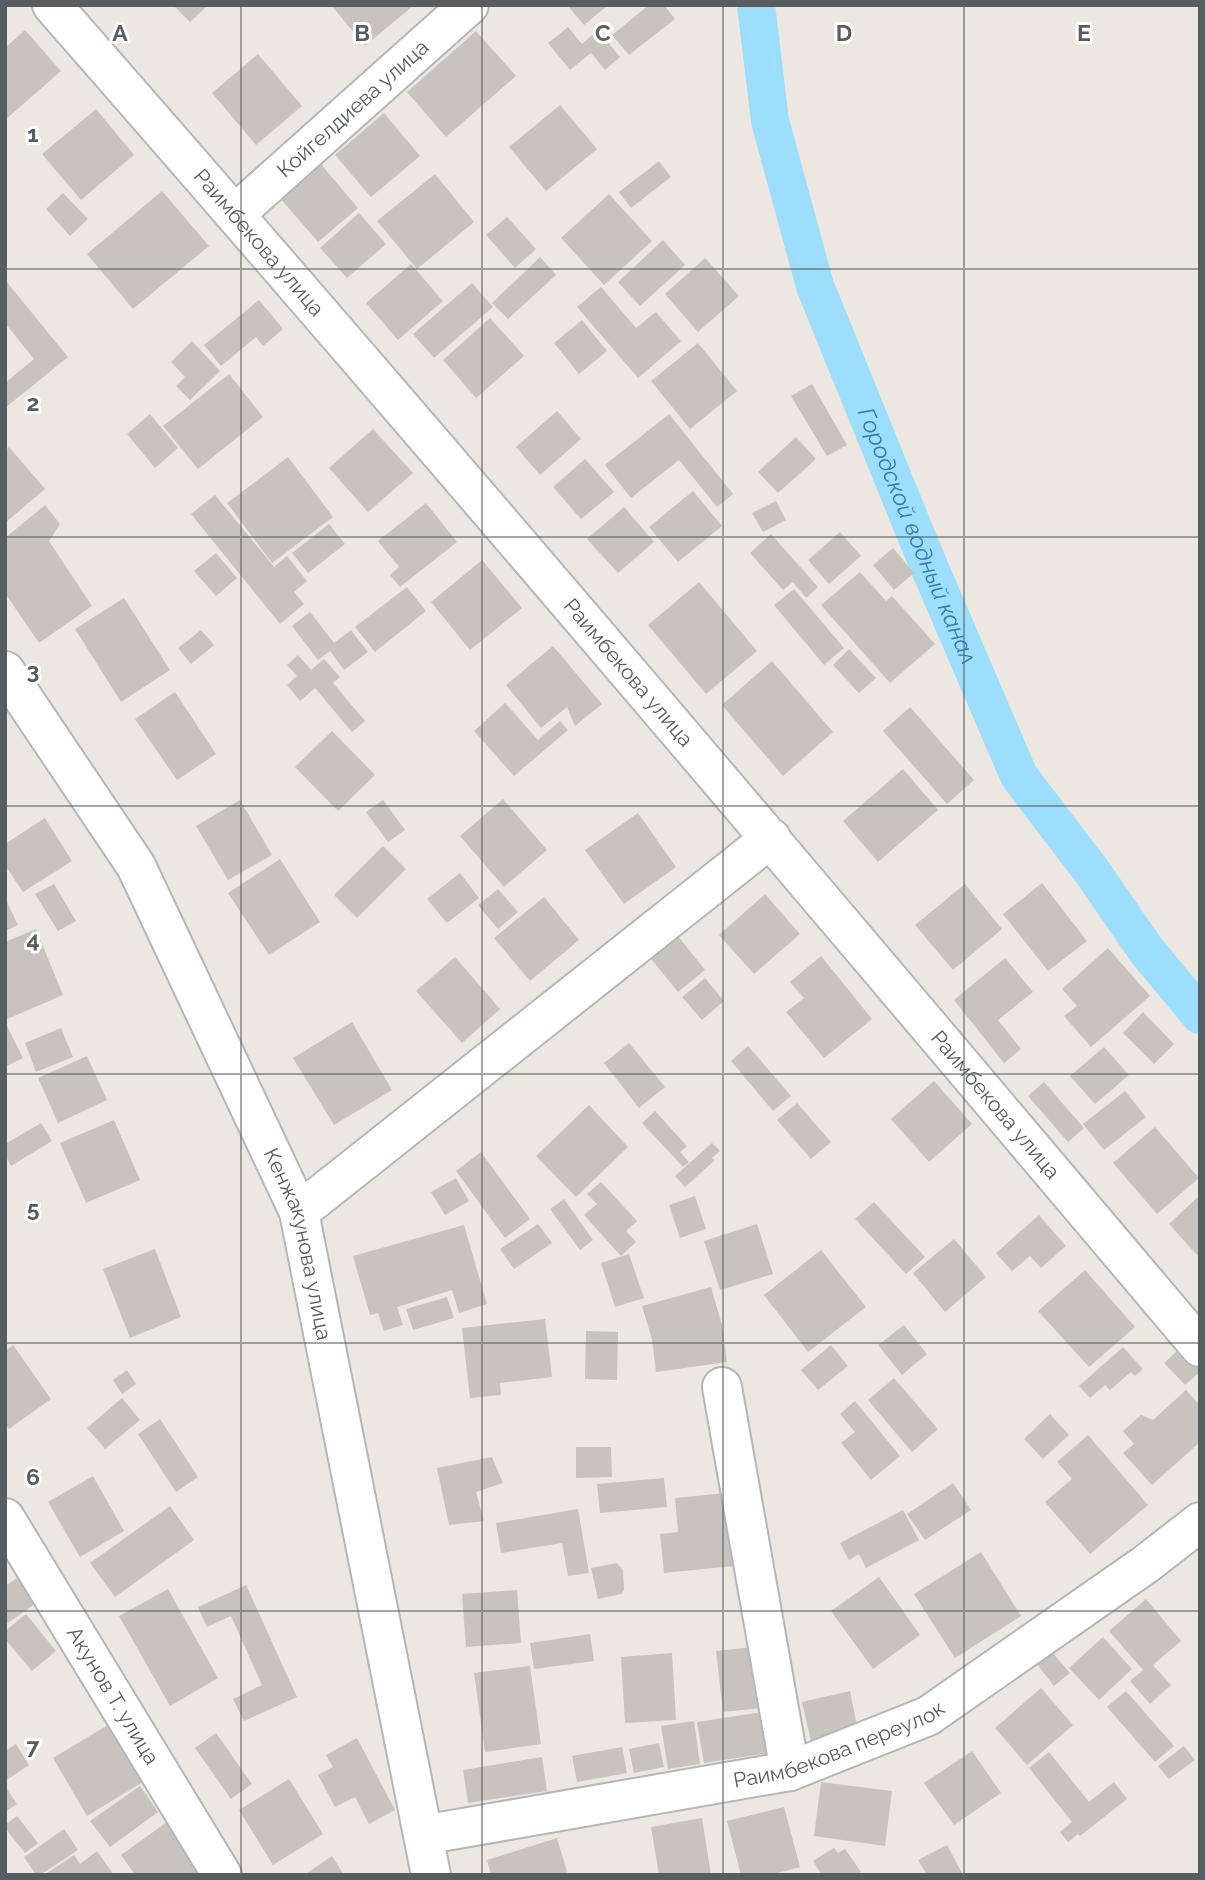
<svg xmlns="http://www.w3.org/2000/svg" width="1205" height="1880" font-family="Raleway,sans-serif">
<rect width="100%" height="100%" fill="#ede8df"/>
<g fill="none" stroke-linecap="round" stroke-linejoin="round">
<!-- canal -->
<path stroke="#9ddeff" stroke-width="38" id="s1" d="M756,5L770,121L815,286L925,557L1019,776L1093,873L1146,950L1200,1015"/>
</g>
<!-- building -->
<path fill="#c8c3bc" d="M173,5H208L190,22Z
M331,5H414L365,46Z
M567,5H608L584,25Z
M649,5H664L675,19L629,55L612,35Z
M568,27L582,44L598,30L620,57L605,70L591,53L570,70L548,43Z
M25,30L61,71L5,120V48Z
M476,31L516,76L446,137L407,92Z
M258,54L302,106L256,145L212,93Z
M560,105L597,149L546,191L509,147Z
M96,109L134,155L81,200L42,154Z
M384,113L420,156L371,197L335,155Z
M659,161L671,177L631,208L619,192Z
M320,163L358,208L318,242L279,197Z
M435,174L474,222L417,269L377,221Z
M162,191L209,246L133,309L87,254Z
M63,193L88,219L70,236L46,209Z
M609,194L652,241L604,285L561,238Z
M359,213L386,244L347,278L320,248Z
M507,217L536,249L515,268L486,235Z
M663,240L685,265L640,306L618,282Z
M540,257L556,275L508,319L492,303Z
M705,258L739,296L698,332L665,294Z
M411,264L443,301L398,340L366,303Z
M5,280L68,357L5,408V383L34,359L5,323Z
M472,283L493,307L434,358L413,334Z
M601,287L636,328L656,312L681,341L638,378L577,307Z
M259,300L283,329L263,346L256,337L221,366L204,345Z
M490,318L524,356L476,398L443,360Z
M582,320L607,351L579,374L554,343Z
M192,341L220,371L190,400L176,386L185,377L171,362Z
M698,343L737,391L690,429L651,381Z
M229,374L263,417L198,469L163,426Z
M812,384L847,445L827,456L791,396Z
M557,411L581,439L540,475L516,447Z
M150,414L178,448L155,468L127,434Z
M669,414L733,494L717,507L679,460L631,498L605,465Z
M373,429L413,473L368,512L329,468Z
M796,437L816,459L778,493L758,472Z
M9,447L45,489L5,523V451Z
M288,457L333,517L272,563L227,503Z
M585,459L614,492L581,519L553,487Z
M693,491L722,526L678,562L649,527Z
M215,495L276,569L275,566L287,556L307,581L294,592L304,604L280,624L191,514Z
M776,501L786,520L763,532L752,513Z
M426,503L457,542L400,587L390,575L399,567L378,541Z
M45,505L60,524L49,541L92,606L39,643L5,593V538Z
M624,507L654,542L618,573L587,539Z
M329,524L345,544L308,573L292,553Z
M840,532L861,556L829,584L808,560Z
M771,534L818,587L806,598L793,582L783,590L750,553Z
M893,548L914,573L894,590L873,565Z
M216,553L237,578L216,596L194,571Z
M482,560L522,608L470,650L431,602Z
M860,572L886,601L892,596L935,644L890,683L821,605Z
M699,582L757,651L706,694L648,625Z
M407,587L426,611L375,652L355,627Z
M794,589L844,648L824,665L774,605Z
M124,598L170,670L121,702L75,629Z
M310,612L334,643L351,630L368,652L344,670L330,651L318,660L292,626Z
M201,630L214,645L191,664L178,648Z
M553,646L602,704L575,726L567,707L541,728L506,685Z
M849,649L876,678L859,693L833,665Z
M298,655L311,670L324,659L340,677L333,683L365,721L352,732L315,688L300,701L287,685L297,676L287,665Z
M772,661L833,732L783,776L722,705Z
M175,692L216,754L177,780L135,719Z
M505,703L538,740L560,721L568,730L514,776L474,731Z
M910,707L974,780L947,804L883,731Z
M332,731L375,775L338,811L295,767Z
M903,769L938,810L878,862L843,821Z
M503,799L547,850L504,887L460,836Z
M240,800L272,855L228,880L196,826Z
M383,800L405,830L388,842L366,812Z
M638,813L676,867L624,904L585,850Z
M45,818L72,861L23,892L5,865V844Z
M383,846L406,869L357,918L334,895Z
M280,859L320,922L269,955L228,893Z
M460,873L479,898L447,923L427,899Z
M1042,883L1087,941L1048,971L1003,914Z
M54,884L76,921L58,931L35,894Z
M965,884L1002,929L953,970L915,925Z
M498,889L518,912L498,929L478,905Z
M765,894L800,934L754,974L719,935Z
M544,897L579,940L530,981L494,938Z
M5,898L18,925L5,931Z
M36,929L63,995L5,1020V942Z
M679,937L705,970L678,992L651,959Z
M1108,948L1150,996L1091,1047L1064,1016L1077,1006L1062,989Z
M821,956L872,1019L824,1058L786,1012L804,998L790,982Z
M455,957L500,1009L462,1043L416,991Z
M1005,958L1033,992L998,1020L1021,1049L1004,1063L954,1000Z
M705,978L724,1001L702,1020L682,997Z
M1143,1012L1174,1044L1154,1064L1123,1033Z
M5,1022L23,1058L5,1067Z
M352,1022L392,1090L334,1125L293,1058Z
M61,1028L73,1057L36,1072L25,1043Z
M629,1043L665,1087L639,1108L604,1063Z
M748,1046L791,1096L773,1111L731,1061Z
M1104,1047L1129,1075L1095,1104L1070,1076Z
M87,1056L107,1100L58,1123L38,1078Z
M934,1081L972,1124L929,1162L891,1119Z
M1044,1082L1084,1128L1068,1142L1028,1096Z
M1125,1091L1146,1117L1104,1150L1083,1124Z
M797,1103L831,1142L811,1159L777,1120Z
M589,1105L628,1147L576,1197L536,1156Z
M655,1111L687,1146L680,1152L689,1162L683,1167L642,1123Z
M114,1120L140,1180L86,1203L60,1143Z
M41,1123L52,1141L11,1166L5,1155V1144Z
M1155,1127L1199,1178L1157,1214L1113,1163Z
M712,1143L720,1151L712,1158L715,1160L685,1187L675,1176Z
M481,1152L530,1219L505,1238L456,1171Z
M456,1178L469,1201L445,1215L431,1192Z
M601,1182L637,1221L626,1231L636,1242L621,1256L584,1215L597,1204L587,1194Z
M1200,1195V1255L1198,1256L1169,1224Z
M695,1196L706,1229L680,1238L669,1205Z
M564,1199L593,1240L580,1250L550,1209Z
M874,1202L925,1257L906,1274L855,1219Z
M1039,1215L1066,1246L1041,1268L1030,1256L1012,1271L996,1253Z
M538,1224L552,1243L514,1269L500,1249Z
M757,1224L773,1274L720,1290L704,1241Z
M464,1225L487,1304L459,1313L452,1290L397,1307L403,1325L384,1331L378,1313L370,1315L353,1256Z
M954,1239L986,1277L945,1312L913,1273Z
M155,1249L181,1317L130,1338L103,1269Z
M821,1250L866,1307L808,1352L764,1295Z
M629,1254L644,1298L615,1307L601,1263Z
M1085,1270L1135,1327L1089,1367L1038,1311Z
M711,1287L722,1325L727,1362L656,1372L652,1339L642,1306Z
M447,1297L454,1318L413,1330L406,1309Z
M545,1319L552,1377L500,1383L501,1395L470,1398L462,1328Z
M904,1325L927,1354L902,1375L878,1345Z
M586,1331L618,1332L617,1380L585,1379Z
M1187,1342L1200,1357V1372L1185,1385L1164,1363Z
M13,1345L51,1399L9,1429L5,1424V1351Z
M831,1345L848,1366L818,1390L801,1370Z
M1123,1347L1143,1369L1135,1376L1131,1372L1110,1390L1105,1385L1090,1398L1079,1386Z
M127,1370L136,1384L122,1394L113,1380Z
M894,1378L938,1429L912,1452L868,1400Z
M1186,1390L1200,1405V1442L1152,1485L1123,1453L1134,1444L1123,1431L1141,1415L1153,1420Z
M122,1398L140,1420L105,1449L87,1428Z
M855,1401L900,1456L871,1480L841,1443L855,1432L840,1414Z
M1050,1414L1069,1435L1043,1459L1024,1439Z
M160,1419L198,1477L176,1492L138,1434Z
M1088,1435L1148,1505L1090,1554L1045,1502L1072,1479L1057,1462Z
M576,1447H611L612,1477L576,1478Z
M492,1457L503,1483L476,1492L484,1521L449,1525L437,1468Z
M93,1476L124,1531L80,1557L48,1502Z
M664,1478L667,1507L600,1513L597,1484Z
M953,1483L971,1510L925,1540L907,1514Z
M736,1492L744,1565L664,1573L660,1534L678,1532L675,1498Z
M170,1506L194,1540L115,1597L90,1563Z
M578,1509L589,1573L568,1576L562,1543L501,1553L496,1523Z
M903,1510L919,1540L866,1568L859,1554L849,1560L840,1543Z
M981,1552L1021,1616L955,1658L914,1594Z
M617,1563L623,1570L624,1590L621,1594L598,1599L591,1568Z
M879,1577L920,1635L873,1669L831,1611Z
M17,1578L35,1604L5,1625V1586Z
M246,1585L297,1697L244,1721L233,1699L262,1685L231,1616L207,1627L198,1607Z
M168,1589L218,1678L170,1706L119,1616Z
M517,1590L521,1643L466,1647L462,1594Z
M1146,1599L1181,1641L1153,1665L1171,1685L1150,1704L1130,1681L1143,1670L1109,1631Z
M26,1614L56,1651L32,1671L5,1639V1631Z
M590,1634L594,1661L534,1669L530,1643Z
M1103,1637L1132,1669L1099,1700L1069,1668Z
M754,1647L761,1708L723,1712L716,1651Z
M1051,1651L1070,1673L1054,1686L1036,1663Z
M672,1653L676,1720L625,1723L621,1657Z
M530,1666L541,1744L485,1752L474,1673Z
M1041,1688L1073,1725L1027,1765L995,1728Z
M850,1691L858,1731L811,1741L802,1702Z
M1126,1691L1174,1746L1155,1762L1107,1707Z
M762,1712L769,1753L704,1763L697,1722Z
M694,1721L700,1764L668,1769L661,1726Z
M108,1725L143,1782L87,1816L53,1758Z
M216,1733L252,1784L231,1799L195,1748Z
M357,1738L395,1810L369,1824L355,1797L335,1807L318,1775L333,1767L326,1755Z
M659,1743L664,1767L634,1773L629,1749Z
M16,1744L29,1765L5,1781V1751Z
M1184,1746L1195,1760L1169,1779L1158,1766Z
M622,1747L627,1773L577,1782L572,1756Z
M972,1751L1001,1793L954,1825L924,1783Z
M1049,1752L1089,1802L1114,1782L1127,1799L1080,1836L1078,1834L1068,1842L1060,1832L1072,1822L1029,1768Z
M542,1757L547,1791L468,1803L463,1770Z
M289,1779L323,1834L273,1865L239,1810Z
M821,1782L892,1791L885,1846L814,1836Z
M5,1786L17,1804L5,1812Z
M140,1786L158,1812L110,1847L90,1821Z
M784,1807L800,1867L770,1875H741L727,1821Z
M17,1816L38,1843L25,1853L5,1828V1825Z
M702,1818L711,1875H659L651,1827Z
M167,1822L205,1875H135L121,1855Z
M64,1829L78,1850L40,1875H36L24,1857Z
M557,1838L568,1875H491L487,1860Z
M947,1845L963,1875H927L918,1860Z
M834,1848L838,1853L845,1849L861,1872L857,1875H822L813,1861Z
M97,1851L114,1875H44L74,1855L80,1864Z
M332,1856L344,1875H304Z"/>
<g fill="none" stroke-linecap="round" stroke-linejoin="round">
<defs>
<g id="minor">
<path id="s2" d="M52,5C440,448 820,897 1200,1347"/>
<path id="s3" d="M235,214L469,5"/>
<path id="s4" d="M5,671L136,866L299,1212L431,1875"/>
<path d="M299,1212L771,838"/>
<path d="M722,1387L790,1771"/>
<path id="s5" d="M5,1518L222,1875"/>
<path id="s6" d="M423,1835L790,1771L928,1716L1146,1564L1200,1522"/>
</g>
</defs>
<!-- minor casing -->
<use href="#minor" stroke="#b3b7bb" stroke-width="42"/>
<!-- minor -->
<use href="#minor" stroke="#fff" stroke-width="38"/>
</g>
<!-- grid -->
<path fill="none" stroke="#585d62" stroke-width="2" stroke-opacity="0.55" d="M241,5V1875M482,5V1875M723,5V1875M964,5V1875M5,269H1200M5,537H1200M5,806H1200M5,1074H1200M5,1343H1200M5,1611H1200"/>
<g text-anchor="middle" stroke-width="6" stroke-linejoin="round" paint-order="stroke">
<!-- street labels -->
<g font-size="21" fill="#585d62" stroke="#fff">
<text dy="7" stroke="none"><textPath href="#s3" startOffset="158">Койгелдиева улица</textPath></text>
<text dy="7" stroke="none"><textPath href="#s2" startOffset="315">Раимбекова улица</textPath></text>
<text dy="7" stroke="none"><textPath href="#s2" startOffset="882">Раимбекова улица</textPath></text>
<text dy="7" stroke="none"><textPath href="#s2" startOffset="1449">Раимбекова улица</textPath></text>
<text dy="7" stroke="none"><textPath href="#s4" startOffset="648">Кенжакунова улица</textPath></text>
<text dy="7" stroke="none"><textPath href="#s5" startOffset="208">Акунов Т. улица</textPath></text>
<text dy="7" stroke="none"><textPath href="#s6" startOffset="427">Раимбекова переулок</textPath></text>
</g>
<!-- water labels -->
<g font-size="23" font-style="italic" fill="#337aad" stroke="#fff">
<text dy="8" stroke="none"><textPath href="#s1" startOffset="558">Городской водный канал</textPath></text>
</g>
</g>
<g font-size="23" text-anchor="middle" font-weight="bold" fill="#585d62" stroke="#fff" stroke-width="6" stroke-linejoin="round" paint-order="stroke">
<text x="120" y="41">A</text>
<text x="362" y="41">B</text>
<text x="603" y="41">C</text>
<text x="844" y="41">D</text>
<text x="1084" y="41">E</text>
<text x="33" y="142">1</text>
<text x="33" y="411">2</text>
<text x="33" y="679">3</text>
<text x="33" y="948">4</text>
<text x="33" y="1217">5</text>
<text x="33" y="1485">6</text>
<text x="33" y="1754">7</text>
</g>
<!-- border -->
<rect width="1205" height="1880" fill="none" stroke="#585d62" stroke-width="14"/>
</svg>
